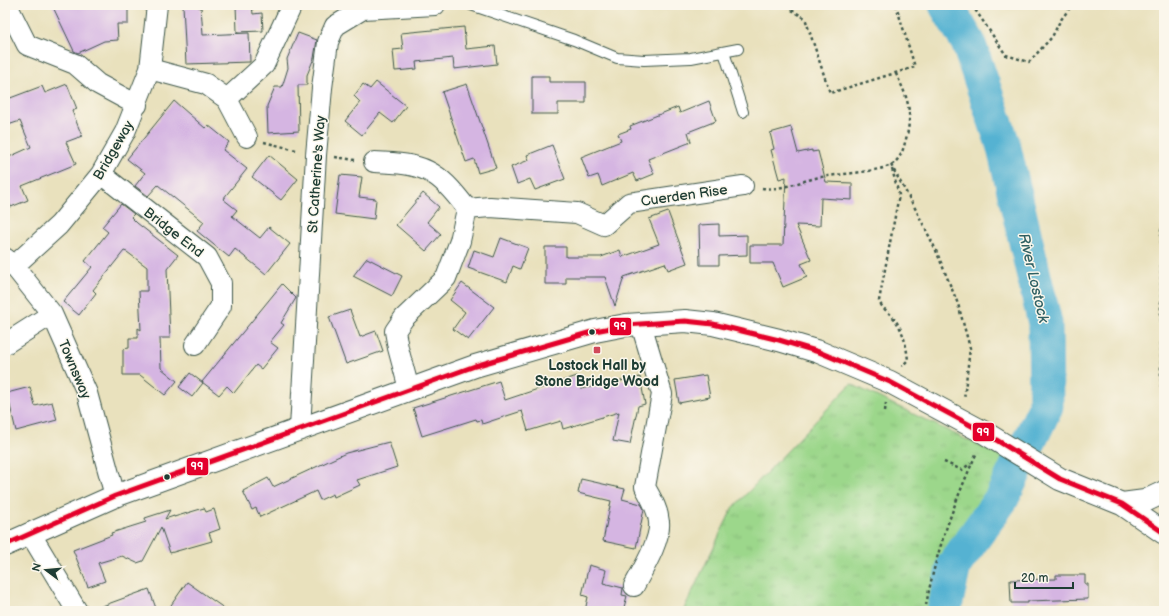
<svg xmlns="http://www.w3.org/2000/svg" width="1169" height="616" font-family="'Balsamiq Sans',sans-serif">
<defs>
<pattern id="grass-tufts" width="24" height="20" patternUnits="userSpaceOnUse"><rect width="24" height="20" fill="#9cd78b"/><path d="M3 7l-1-3M5 7V3M7 7l1-3M15 17l-1-3M17 17v-4M19 17l1-3" fill="none" stroke="#86b979"/></pattern>
</defs>
<rect width="100%" height="100%" fill="#fbf7ec"/>
<filter id="ink" filterUnits="userSpaceOnUse"><feTurbulence type="fractalNoise" baseFrequency=".025" numOctaves="2"/><feDisplacementMap in="SourceGraphic" scale="8" xChannelSelector="R" yChannelSelector="G"/><feConvolveMatrix kernelMatrix="1 2 1 2 8 2 1 2 1" color-interpolation-filters="sRGB"/></filter>
<filter id="wash" filterUnits="userSpaceOnUse"><feTurbulence type="fractalNoise" baseFrequency=".012" numOctaves="4" result="noise"/><feDisplacementMap in="SourceGraphic" scale="16" xChannelSelector="R" yChannelSelector="G"/><feGaussianBlur stdDeviation="0.9" result="paint"/><feColorMatrix in="noise" values="0 0 0 0 0 0 0 0 0 0 0 0 0 0 0 0 0 1.4 0 .05"/><feComposite in="paint" operator="in"/></filter>
<g filter="url(#wash)">
<rect width="100%" height="100%" fill="#e9e1bd"/>
<!-- grass -->
<path fill="url(#grass-tufts)" stroke="#5e8a60" d="M851,384L1011,461L974,526L952,554L938,582L935,611H683L732,509Z"/>
<g fill="none" stroke-linecap="round" stroke-linejoin="round">
<!-- river -->
<path stroke="#54b2d2" stroke-width="35" d="M944,611L954,565L1002,498L1046,406L1045,323L1003,144L968,42L946,5"/>
</g>
<g id="blocks">
<!-- building -->
<path fill="#d5b5e2" d="M52,5H128V24H117L118,40L104,41L78,53L74,51Z
M183,5H197L198,7H201L203,35L249,33L250,62L186,64Z
M236,5H252L253,14L262,13L263,31L237,32Z
M464,27L466,49L495,46L497,64L454,69L453,58L416,62L417,69L395,71L393,50L403,49L401,33Z
M298,33L317,40L314,58L307,75V85H298L299,131L268,133L267,106L275,87H282L288,68L287,59Z
M532,76H549V82H586V103H558V114H532Z
M376,82L406,106L393,123L380,113L362,135L345,121L360,102L354,96L363,84L370,89Z
M67,84L77,109L72,111L82,136L66,142L76,164L22,186L28,200L11,207L5,193V148L9,157L31,147L20,121L5,126V100L42,86L45,93Z
M467,84L496,168L478,173L474,159L466,162L442,92Z
M174,101L205,128L208,125L229,142L223,150L247,169L223,199L237,210L232,216L260,238L269,227L290,244L266,274L235,249L229,257L214,245L197,231L204,222L158,185L148,196L135,186L145,173L127,159Z
M709,101L716,121L688,132L691,142L648,159L654,174L637,181L633,173L602,186L598,175L589,178L581,157L621,141L618,134L631,129L630,126L678,107L680,113Z
M791,127L798,153L812,150V152L818,151L826,182L852,183V200L821,198L820,226L796,225L811,260L801,264L807,277L783,287L773,263H750V245H783L786,177L779,179L771,150L774,149L770,133Z
M552,145L565,179L535,190L530,179L517,184L511,167L529,160L527,155Z
M269,155L298,179L281,200L252,177Z
M340,175L362,177L359,197L376,199L374,219L335,214Z
M423,193L439,207L427,222L441,234L426,251L396,225Z
M121,204L134,214L131,217L137,223L178,255L167,269L170,338H160L161,368L177,381L165,395L140,375H123V349L129,348V338H138V328L141,330L139,291H147V267L127,252L124,251L93,290L96,293L79,315L63,302L92,267L85,261L108,232L102,227Z
M668,212L687,263L668,270L665,263L624,277L615,306L605,277H566V284H545V247H566V257H601L620,250L622,257L659,244L649,219Z
M719,224V236L747,235V255L719,256V265H700L699,225Z
M501,238L528,248L520,269L513,266L507,282L468,268L474,250L494,257Z
M367,258L402,276L392,296L353,276Z
M462,283L494,307L468,340L453,329L465,312L450,300Z
M282,284L296,298L281,323L284,325L270,342L278,348L261,369L256,365L234,393L227,386L219,395L202,382Z
M350,310L360,337L376,331L383,351L346,364L329,317Z
M190,373L203,383L192,397L179,387Z
M706,375L710,397L679,403L675,380Z
M577,376L581,389L640,377L645,404L638,406L630,444L613,441L619,412L563,429L561,421L528,431L522,411L482,424L481,420L477,421L476,419L422,436L413,408L499,381L505,400Z
M30,387L35,406L52,402L57,420L16,431L7,393Z
M389,442L397,467L357,480L360,485L334,497L333,494L320,500L316,491L260,517L256,508L252,510L243,491L268,478L273,487L346,453Z
M581,479L625,489L622,499L641,504L644,509L636,548L603,541L611,501L578,493Z
M204,508L206,512L214,509L220,529L209,533L212,541L170,553L161,527L143,561L137,563L122,556L98,563L105,581L88,587L73,550L112,535L111,533L146,522L145,518L170,510L165,519L174,516V517Z
M589,565L606,570L603,583L623,588L622,595L627,596L623,611H585L588,597L582,595Z
M1056,575H1085V584H1088V599L1028,601V603H1011L1010,580L1056,579Z
M187,582L228,611H167Z
M149,589L157,611H95L94,609Z"/>
</g>
</g>
<g filter="url(#ink)">
<use href="#blocks" fill-opacity="0" stroke="#3d5649" stroke-width="1"/>
<g fill="none" stroke-linecap="round" stroke-linejoin="round">
<defs>
<path id="lane" d="M471,5L574,40L617,58L644,60L691,58L738,49
M724,52L743,112"/>
<path id="street" d="M7,5L27,45L75,64L98,84L137,105
M150,69L206,84L227,99L264,65L292,5
M227,99L247,137
M374,162C424,164 436,168 467,209
M101,174L207,257L221,283V306L195,345
M5,258L14,266L52,314L87,393L115,496
M14,266L59,225L101,174L125,132L150,69L157,5
M5,344L52,314
M409,389L398,348L395,331L404,318L446,278L460,241L467,209L490,207L577,213L604,225L629,203L743,186
M300,428L316,155L322,88L328,42L335,26L363,9L435,5
M30,533L77,611
M634,586C643,569 661,540 659,522C658,509 651,498 645,487L662,394L641,324"/>
<path id="secondary" d="M1122,504L1145,501L1164,492
M5,545L115,496L475,366L595,331L626,325L685,321L713,324L779,340L819,352L890,382L985,433L1060,479L1122,504L1164,533"/>
</defs>
<!-- lane casing -->
<use href="#lane" stroke="#3d5649" stroke-width="12"/>
<!-- street casing -->
<use href="#street" stroke="#3d5649" stroke-width="22"/>
<!-- secondary casing -->
<use href="#secondary" stroke="#3d5649" stroke-width="24"/>
<!-- path -->
<path stroke="#3d5649" stroke-width="2.5" stroke-dasharray="3 3" stroke-linecap="butt" d="M789,5L790,9L805,18L830,93L915,67L896,5
M972,5L1006,55L1029,62L1052,37L1060,21L1072,5
M1164,5V13
M264,142L296,150
M335,157L355,160
M891,165L916,210L935,248L958,304L970,348L964,399
M892,169L899,195L879,301C882,308 886,310 891,315C903,328 906,343 908,360L902,366
M762,188C782,191 802,180 821,177C838,174 878,172 891,165C901,159 903,150 906,139C913,112 908,97 895,72
M1164,223L1161,231V390L1164,400
M885,411L886,403
M944,462L962,470L971,463
M925,611C935,553 953,506 977,452"/>
<!-- lane -->
<use href="#lane" stroke="#fff" stroke-width="10"/>
<!-- street -->
<use href="#street" stroke="#fff" stroke-width="20"/>
<!-- secondary -->
<use href="#secondary" stroke="#fff" stroke-width="22"/>
<defs>
<path id="bus-1" d="M5,545L115,496L475,366L595,331L626,325L685,321L713,324L779,340L819,352L890,382L985,433L1060,479L1122,504L1164,533"/>
</defs>
<!-- bus-1 casing -->
<use href="#bus-1" stroke="#fbf7ec" stroke-width="8"/>
<!-- bus-1 -->
<use href="#bus-1" stroke="#e4002b" stroke-width="5"/>
</g>
</g>
<!-- markers -->
<g fill="#1f3d34" stroke="#fbf7ec" stroke-width="1.5">
<circle cx="592" cy="332" r="3.5"/>
<circle cx="167" cy="477" r="3.5"/>
</g>
<rect fill="#d1495b" stroke="#fbf7ec" stroke-width="1.5" x="593" y="346" width="8" height="8" rx="2"/>
<g text-anchor="middle" stroke-width="3" stroke-linejoin="round" paint-order="stroke">
<!-- street labels -->
<g font-size="14" fill="#1f3d34" stroke="#fbf7ec">
<text transform="translate(113 150) rotate(-60)" y="5">Bridgeway</text>
<text transform="translate(316 174) rotate(-86)" y="5">St Catherine's Way</text>
<text transform="translate(684 195) rotate(-8)" y="5">Cuerden Rise</text>
<text transform="translate(174 232) rotate(38)" y="5">Bridge End</text>
<text transform="translate(75 369) rotate(67)" y="5">Townsway</text>
</g>
<!-- poi labels -->
<g font-size="14" font-weight="bold" fill="#1f3d34" stroke="#fbf7ec">
<text x="597" y="370">Lostock Hall by<tspan x="597" dy="16">Stone Bridge Wood</tspan></text>
</g>
<!-- water labels -->
<g font-size="15" font-style="italic" fill="#2f6063" stroke="#fbf7ec">
<text transform="translate(1034 278) rotate(77)" y="5">River Lostock</text>
</g>
</g>
<g stroke="#fbf7ec" stroke-width="1.5">
<rect x="609" y="317" width="23" height="19" rx="4" fill="#e4002b"/>
<rect x="972" y="422" width="23" height="20" rx="4" fill="#e4002b"/>
<rect x="186" y="457" width="23" height="19" rx="4" fill="#e4002b"/>
</g>
<g font-size="11" text-anchor="middle" font-weight="bold" fill="#fff">
<text x="620" y="330">99</text>
<text x="983" y="436">99</text>
<text x="197" y="470">99</text>
</g>
<!-- margin -->
<rect width="1169" height="616" fill="none" stroke="#fbf7ec" stroke-width="20"/>
<!-- north arrow -->
<g transform="translate(46 570) rotate(286)" stroke="#fbf7ec" stroke-width="3" paint-order="stroke">
<path d="M0-3L7 15L0 10L-7 15Z" fill="#1f3d34"/>
<text y="-6" font-size="11" font-weight="bold" text-anchor="middle" fill="#1f3d34">N</text>
</g>
<!-- scale -->
<path d="M1015 582v6h58v-6" fill="none" stroke="#1f3d34" stroke-width="2"/>
<text x="1021" y="582" font-size="12" fill="#1f3d34" stroke="#fbf7ec" stroke-width="3" paint-order="stroke">20 m</text>
</svg>
